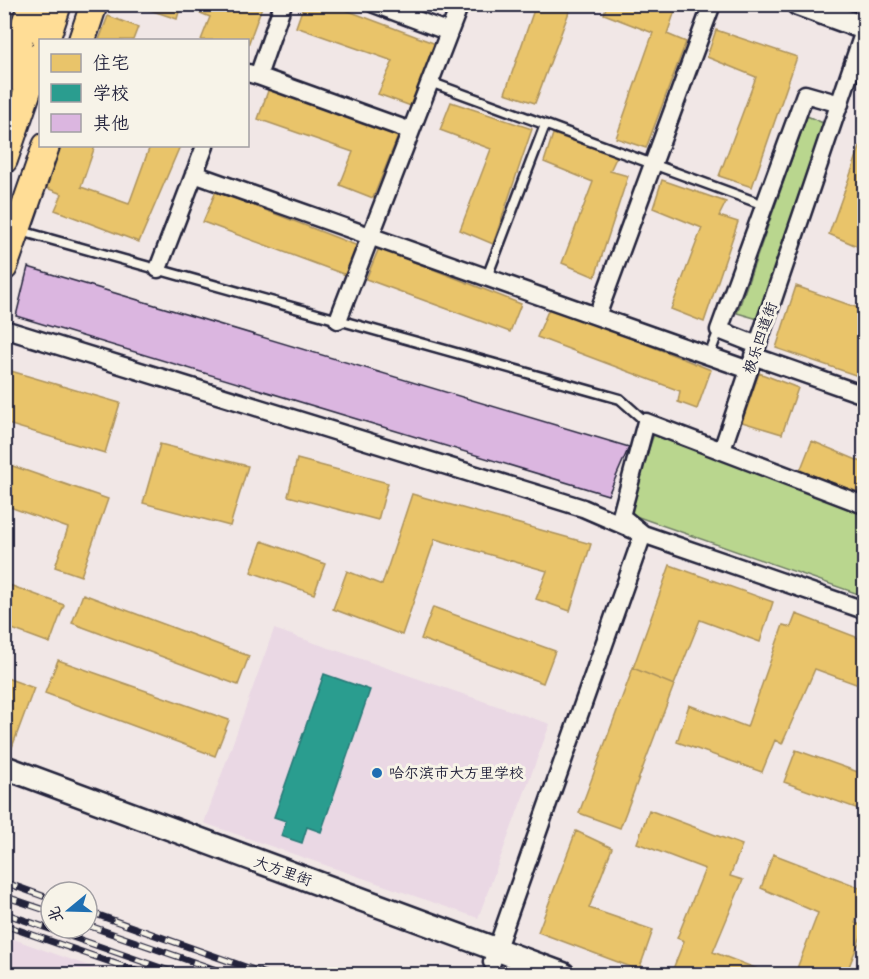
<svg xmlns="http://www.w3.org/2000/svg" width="869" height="979" font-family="Mali,'LXGW WenKai TC',sans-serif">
<rect width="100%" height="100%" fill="#f1e7e6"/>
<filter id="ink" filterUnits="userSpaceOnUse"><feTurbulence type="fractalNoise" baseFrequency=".0167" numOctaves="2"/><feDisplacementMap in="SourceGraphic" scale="12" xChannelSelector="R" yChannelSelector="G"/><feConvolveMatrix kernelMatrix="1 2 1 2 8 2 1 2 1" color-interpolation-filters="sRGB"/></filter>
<g filter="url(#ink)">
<!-- built -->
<path fill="#ead8e4" d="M274,629L550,724L478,918L204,823Z
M5,936L111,974H5Z"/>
<!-- green -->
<path fill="#b9d68e" stroke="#6e7c64" stroke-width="1.5" d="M807,116L830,126L758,319L737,313Z
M654,434L864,514V596L627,513Z"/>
<!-- homes -->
<path fill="#e9c46a" stroke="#ad935c" stroke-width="1.5" d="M132,4H263L248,45V40H201L210,17L181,5L177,19Z
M304,4H330L436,44L411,106L378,94L393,61L296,27Z
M536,4H572L535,103L505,93Z
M607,4H667L676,8L667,34L686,42L646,148L616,138L653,33L604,14Z
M108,16L138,27L133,40H99Z
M716,30L797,57L752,187L719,176L756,77L707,57Z
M269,88L398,136L373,198L340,185L353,152L258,119Z
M451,102L532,129L493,244L460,230L491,149L440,130Z
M553,134L617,156L610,171L628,176L595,277L562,263L593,182L544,162Z
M864,136V249L829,234Z
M60,146H95L81,187L129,204L150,146H180L139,242L55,210L62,194L44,187Z
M662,180L726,202L719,216L738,222L704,322L671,309L702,228L653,208Z
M216,191L358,246L346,275L203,222Z
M379,248L521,304L510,332L366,279Z
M796,286L864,310V378L776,348Z
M550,306L711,370L697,409L678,402L680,391L537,337Z
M4,369L120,403L105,453L4,423Z
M759,373L798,388L782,434L742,422Z
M812,441L864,463V494L800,471Z
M160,444L248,466L230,526L143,503Z
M297,459L388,483L378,520L288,496Z
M4,463L108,499L81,576L55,567L68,528L4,505Z
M412,494L591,544L570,611L536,599L547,571L435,539L402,635L333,609L347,571L382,585Z
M262,541L325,564L314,594L251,572Z
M670,565L773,602L760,642L700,620L674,685L633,668Z
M4,583L64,605L50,643L4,626Z
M83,594L249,656L238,685L72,623Z
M433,607L555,651L543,683L421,639Z
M796,614L864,640V687L815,669L782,744L775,740L762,772L677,742L689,705L747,727L783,625L791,627Z
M58,660L229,720L215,756L45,693Z
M633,668L674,685L620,828L579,813Z
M4,677L34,688L11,750L4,748Z
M796,750L858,772L864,756V811L784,782Z
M649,810L742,845L730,876L743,880L713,952L771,974H671L684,941L677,938L705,869L637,843Z
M576,831L612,848L589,908L653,930L639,970L538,932Z
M773,854L864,889V898L855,923L864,926V929L846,974H803L796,971L818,913L761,888Z"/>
<!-- schools -->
<path fill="#2a9d8f" stroke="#287876" stroke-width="1.5" d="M324,674L370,690L321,832L307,827L302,843L281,836L286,821L274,817Z"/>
<!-- building -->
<path fill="#dbb6e0" stroke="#22223b" stroke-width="1.5" d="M28,267L629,447L608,495L16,316Z"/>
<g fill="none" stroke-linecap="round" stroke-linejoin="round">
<defs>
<path id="service" d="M430,82L764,205
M21,231L620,399L646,422
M487,277L545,125
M709,356L719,330"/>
<path id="minor" d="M374,4L449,32
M248,73L258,76L283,4
M258,76L411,131
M194,174L749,370
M158,269L205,146
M597,316L712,4
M338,320L460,4
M4,329L583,508L643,534L864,610
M757,345L719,330L805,94L840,104
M753,356L864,395
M722,450L864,31
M492,962L643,534L621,516L646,422L864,505"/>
<path id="secondary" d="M798,4L864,28
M4,767L563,974"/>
<path id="primary" d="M46,40L58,4
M82,40L94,4
M4,82L32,4
M4,160L40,55
M4,267L46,146"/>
</defs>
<!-- service casing -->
<use href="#service" stroke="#22223b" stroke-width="13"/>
<!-- minor casing -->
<use href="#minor" stroke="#22223b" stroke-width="21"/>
<!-- secondary casing -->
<use href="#secondary" stroke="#22223b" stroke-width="27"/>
<!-- primary casing -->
<use href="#primary" stroke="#22223b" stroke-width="30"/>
<!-- service -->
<use href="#service" stroke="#f7f3e8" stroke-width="8"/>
<!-- minor -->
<use href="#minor" stroke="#f7f3e8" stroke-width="16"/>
<!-- secondary -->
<use href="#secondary" stroke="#f7f3e8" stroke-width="22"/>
<!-- primary -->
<use href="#primary" stroke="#ffdd96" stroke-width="26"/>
<defs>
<path id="rail" d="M4,882L51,899
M4,896L51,912
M87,911L265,974
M4,913L178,974
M4,925L145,974
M87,925L228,974"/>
</defs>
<!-- rail casing -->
<use href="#rail" stroke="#22223b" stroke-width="7"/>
<!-- rail -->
<use href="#rail" stroke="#f7f3e8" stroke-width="4.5" stroke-dasharray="14" stroke-linecap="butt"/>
</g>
</g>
<!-- markers -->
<circle fill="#1f6fb2" stroke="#f7f3e8" stroke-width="2" cx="377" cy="773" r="6"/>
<g text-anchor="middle" stroke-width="6" stroke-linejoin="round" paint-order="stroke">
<!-- street labels -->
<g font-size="15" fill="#22223b" stroke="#f7f3e8">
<text transform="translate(760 338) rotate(-71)" y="5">极乐四道街</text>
<text transform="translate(283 871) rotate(20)" y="5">大方里街</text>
</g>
<!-- poi labels -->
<g font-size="15" fill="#22223b" stroke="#f7f3e8" text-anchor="start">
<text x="389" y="778">哈尔滨市大方里学校</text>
</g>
</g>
<!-- margin -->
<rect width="869" height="979" fill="none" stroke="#f7f3e8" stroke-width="24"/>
<rect x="12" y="12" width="845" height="955" fill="none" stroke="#22223b" stroke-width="2" filter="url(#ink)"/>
<!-- legend -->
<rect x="39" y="39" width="210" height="108" fill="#f7f3e8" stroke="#a29fa3" stroke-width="1.5"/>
<rect x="51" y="54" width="30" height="18" fill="#e9c46a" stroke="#a29fa3" stroke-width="1.5"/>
<text x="93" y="69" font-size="18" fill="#22223b">住宅</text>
<rect x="51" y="84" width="30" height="18" fill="#2a9d8f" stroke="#a29fa3" stroke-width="1.5"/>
<text x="93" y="99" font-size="18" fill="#22223b">学校</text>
<rect x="51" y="114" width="30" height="18" fill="#dbb6e0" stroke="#a29fa3" stroke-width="1.5"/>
<text x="93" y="129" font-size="18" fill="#22223b">其他</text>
<!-- north arrow -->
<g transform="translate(69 910) rotate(251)"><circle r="28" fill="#f7f3e8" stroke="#a29fa3" stroke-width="1.5"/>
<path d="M0-4.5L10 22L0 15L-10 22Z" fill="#1f6fb2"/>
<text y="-9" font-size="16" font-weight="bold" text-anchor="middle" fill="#22223b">北</text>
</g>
</svg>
